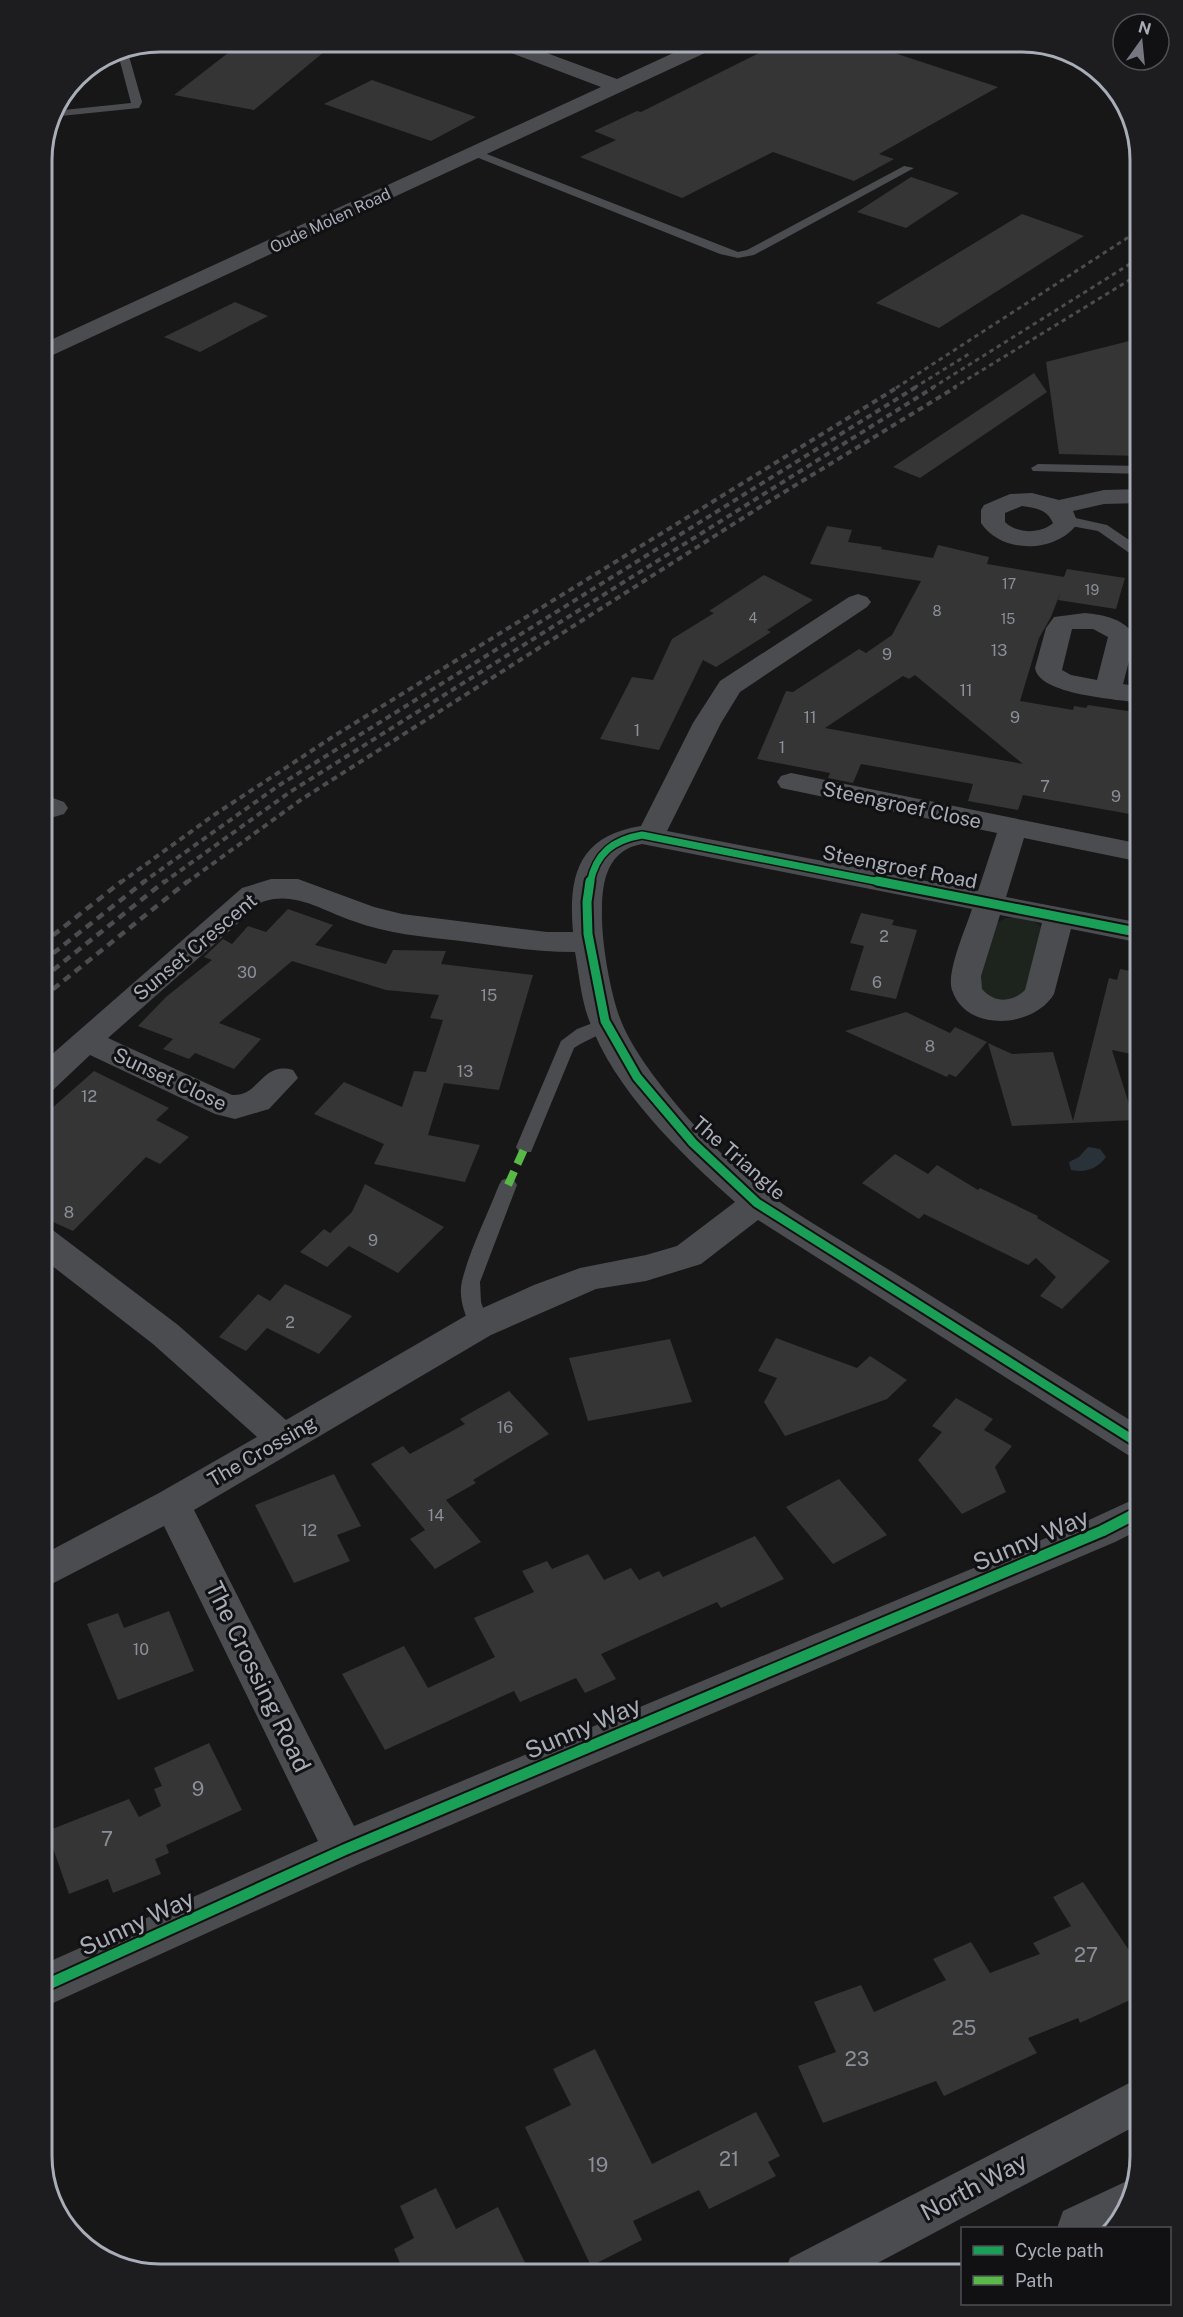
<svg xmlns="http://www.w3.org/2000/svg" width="1183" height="2317" font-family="'Public Sans',sans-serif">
<rect width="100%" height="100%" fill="#171717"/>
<!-- green -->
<path fill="#1d241e" d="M1015,917L1032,920L1044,929L1028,998L1003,1005L975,987L994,924L1006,918Z"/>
<!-- water -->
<path fill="#2a3239" d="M1088,1147L1100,1149L1106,1157C1097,1169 1086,1173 1071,1170L1069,1162L1079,1157Z"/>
<!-- building -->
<path fill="#353536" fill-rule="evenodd" d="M242,42H336L254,110L174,95Z
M781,42H861L998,87L879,154L894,159L854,181L773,152L682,198L580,157L616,140L594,131L637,111L641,112Z
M372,80L476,117L431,141L324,104Z
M911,177L959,193L906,228L857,212Z
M1022,214L1084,236L939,328L876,303Z
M235,302L268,316L200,352L164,337Z
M1141,338V456L1059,454L1046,362Z
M1034,373L1047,392L920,478L893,467Z
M827,526L852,530L848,542L882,547L881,549L933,558L938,545L989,557L987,564L1064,577L1067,569L1125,578L1116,609L1058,600L1061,591L1051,617L1039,638L1020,701L1073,710L1074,706L1086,708L1088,705L1134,712L1133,716L1141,718V816L1023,795L1018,810L968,801L973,784L861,764L853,783L828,778L830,773L757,759L786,691L793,692L859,649L866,653L892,635L921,581L810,564ZM915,675L1023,764L825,728L903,676L909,679Z
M764,575L813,600L767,630L771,632L716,667L703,660L659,750L600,739L632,677L653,680L672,639L714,613L709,611Z
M288,909L333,925L315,945L386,964L393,950L446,951L441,964L533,975L499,1090L444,1083L428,1135L480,1145L465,1182L374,1164L384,1144L314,1114L344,1082L402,1107L414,1071L426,1072L443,1020L430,1018L439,995L386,990L292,961L219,1023L261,1039L234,1069L195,1053L189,1059L163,1049L173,1039L138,1026L166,997L212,960L204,957L223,939L232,944L248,926L266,932Z
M861,913L894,920L892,925L917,930L896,999L850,990L864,946L850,943Z
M1120,969L1141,973V1056L1112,1050L1134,1120L1012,1126L988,1043L1012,1054L1053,1052L1073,1121L1109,978L1117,980Z
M906,1012L950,1033L955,1027L987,1042L956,1077L949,1074L947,1077L845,1031Z
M94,1071L169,1108L156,1120L189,1137L160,1164L146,1157L73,1231L42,1217V1117Z
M895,1154L928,1174L937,1165L978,1190L980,1188L1038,1216L1037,1218L1110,1261L1062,1309L1040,1296L1056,1277L1036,1258L1028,1265L924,1214L919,1219L862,1183Z
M365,1184L444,1227L398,1273L349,1246L327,1267L300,1252L324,1229L330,1233L352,1212Z
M285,1284L352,1316L319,1354L267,1328L246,1351L219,1337L258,1294L270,1301Z
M776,1338L857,1368L870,1356L907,1380L887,1399L785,1436L764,1402L777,1378L758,1371Z
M670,1339L692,1402L588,1421L569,1358Z
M509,1391L549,1434L473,1480L476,1483L446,1500L481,1542L435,1569L410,1539L425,1530L371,1464L403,1446L410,1454L465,1424L460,1419Z
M956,1398L993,1419L984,1430L1012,1446L995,1467L1006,1492L962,1514L918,1460L942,1432L932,1426Z
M334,1474L361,1526L337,1535L350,1561L294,1583L255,1505Z
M839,1479L887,1535L833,1564L786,1507Z
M755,1536L784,1579L721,1608L717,1602L601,1654L616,1679L585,1693L576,1678L520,1702L514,1691L385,1750L342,1674L404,1646L428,1688L495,1657L474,1618L534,1592L522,1571L547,1561L552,1569L588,1554L604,1580L631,1568L639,1580L659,1571L663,1577Z
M169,1611L194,1671L118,1700L87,1624L118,1613L124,1628Z
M209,1743L242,1810L166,1845L169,1853L155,1859L161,1874L113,1893L108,1879L69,1894L47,1831L129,1799L139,1817L161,1806L154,1789L162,1786L154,1768Z
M1083,1882L1141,1968V1995L1080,2023L1078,2018L1028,2038L1037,2053L944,2096L936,2081L823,2123L798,2066L836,2052L814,2002L861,1985L874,2012L946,1980L933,1959L971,1942L990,1973L1040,1954L1033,1943L1071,1926L1053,1897Z
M595,2049L652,2164L756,2112L780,2156L768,2162L776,2176L709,2209L699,2190L633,2221L642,2240L591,2266L525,2127L571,2105L553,2069Z
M436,2188L456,2229L498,2207L531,2275H405L394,2249L414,2238L400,2206Z"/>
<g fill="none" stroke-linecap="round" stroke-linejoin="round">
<!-- lane -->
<path fill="#4b4c50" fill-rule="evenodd" d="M127,49L142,102L139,108L51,117L54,111L131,103L117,50Z
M471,151H479L738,252L747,250L904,166L914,168L754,255L738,258L720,254L471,155Z
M1038,464L1141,466V474L1033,471L1031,468Z
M1071,517L1107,525L1141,548V557L1128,552L1098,531L1060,524L1058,521L1060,518Z
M606,1018L612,1020L615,1024C610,1031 584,1041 574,1048L531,1152H519L516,1147L561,1041L577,1029Z
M508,1178L514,1180L517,1185L480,1282L481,1302L489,1325L486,1330L479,1332L472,1330C465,1316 458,1297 462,1281C470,1249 487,1216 499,1185L502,1180Z"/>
<!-- street -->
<path fill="#4b4c50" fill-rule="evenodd" d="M491,42H517L617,79L697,42H722L720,46L42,360V344L601,87L493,46Z
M1141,489V503L1104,504L1073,511L1078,523C1057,553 1002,555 981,523V510L984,505L1010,494L1032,493L1059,500L1104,490ZM1022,506C1035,508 1047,509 1053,523C1041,534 1017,534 1005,522V513Z
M858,594L867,597L871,602L867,607L740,692L721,723L667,831L978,891L997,833L781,788L777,782L781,776L791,773L1141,844V862L1024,838L1006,897L1141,923V943L1071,929L1054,994C1034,1028 966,1033 952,990C946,972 966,928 972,909L642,844C608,850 602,880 602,910C601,940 610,993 621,1021C642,1074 724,1163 771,1196C818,1228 869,1257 917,1287C992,1334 1066,1380 1141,1427V1460L1128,1455L758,1220L701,1264L646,1281L596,1289L491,1335L194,1510L354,1826L1089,1520L1141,1496V1529L1115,1542L359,1864L42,2008V1965L318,1841L164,1526L42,1589V1555L159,1493L257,1437L153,1344L42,1258V1227L54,1231L178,1325L286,1420L467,1315L534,1285L580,1268L646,1255L677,1246L735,1202C681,1154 614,1090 589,1020C581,999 579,974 575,952C537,952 499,946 461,941C425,937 388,934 353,921C323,911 295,890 262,902L108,1038L232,1095C260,1097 261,1061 293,1070L298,1078L269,1109L235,1119L215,1114L90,1055L53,1090L42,1093V1063L242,888L271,879H298L374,907L402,914L547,932H573C568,874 579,836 641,826L693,723L720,681L849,597ZM1000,915L1042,923L1025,990C1012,1003 994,1003 982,989L981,976Z
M1085,613C1104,615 1127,619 1135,638L1123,684L1141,687V703C1117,699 1039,695 1035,668L1046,628L1054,617ZM1072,629H1093L1108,637L1097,680L1071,675L1062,670Z
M42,794L64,802L68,808L64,814L54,817L42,814Z
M1141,2077V2123L855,2275H783L790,2258Z
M1127,2181L1133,2183L1121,2223L1114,2228H1057L1063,2211Z"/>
<!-- rail-far2 -->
<path stroke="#4b4c4f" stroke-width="3" stroke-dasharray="4.5 4" stroke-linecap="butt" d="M896,388L1141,229
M914,388L972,352
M932,388L1141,257
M953,388L1141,273"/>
<!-- rail-far1 -->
<path stroke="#4b4c4f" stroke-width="4" stroke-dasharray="6 4.5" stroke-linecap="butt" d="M120,883L214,815L334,736L898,387
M142,883L278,786L916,387
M163,883L290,792L934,387
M186,883L302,799L768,502L956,387"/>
<!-- rail -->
<path stroke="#4b4c4f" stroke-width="4.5" stroke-dasharray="8 6" stroke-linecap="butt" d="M42,944L122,881
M42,962L145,881
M42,979L165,881
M42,998L188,881"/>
<!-- quiet -->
<path stroke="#58b947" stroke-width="8" stroke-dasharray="15 8" stroke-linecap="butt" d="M508,1185L525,1147"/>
<defs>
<path id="cycleway-far2" d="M590,883C596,853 613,840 642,835L885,883"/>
<path id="cycleway-far1" d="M590,881L587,902L588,934L605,1021L637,1077L693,1143L757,1203L1141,1445
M877,881L1141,933
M1136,1513L1141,1511"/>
<path id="cycleway" d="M42,1987L344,1850L1102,1531L1139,1512"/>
</defs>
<!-- cycleway-far2 casing -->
<use href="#cycleway-far2" stroke="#111113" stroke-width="10"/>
<!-- cycleway-far1 casing -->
<use href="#cycleway-far1" stroke="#111113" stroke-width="13"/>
<!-- cycleway casing -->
<use href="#cycleway" stroke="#111113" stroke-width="15"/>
<!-- cycleway-far2 -->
<use href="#cycleway-far2" stroke="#1a9f57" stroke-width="7"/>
<!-- cycleway-far1 -->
<use href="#cycleway-far1" stroke="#1a9f57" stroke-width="9"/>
<!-- cycleway -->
<use href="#cycleway" stroke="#1a9f57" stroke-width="11"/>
</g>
<g text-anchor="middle" stroke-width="6" stroke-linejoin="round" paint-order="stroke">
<!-- far-number labels -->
<g font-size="14" fill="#8b8f98">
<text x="1009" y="589">17</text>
<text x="1092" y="595">19</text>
<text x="937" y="616">8</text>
<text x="753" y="623">4</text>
<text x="1008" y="624">15</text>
</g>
<!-- far-street labels -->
<g font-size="16" fill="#a8adb8" stroke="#111113">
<text transform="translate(330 220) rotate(-25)" y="6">Oude Molen Road</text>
</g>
<!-- number labels -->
<g font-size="16" fill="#8b8f98">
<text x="999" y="656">13</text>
<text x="887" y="660">9</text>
<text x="966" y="696">11</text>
<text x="810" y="723">11</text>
<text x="1015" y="723">9</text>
<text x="637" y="736">1</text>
<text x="782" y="753">1</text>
<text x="1045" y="792">7</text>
<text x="1116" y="802">9</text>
<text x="884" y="942">2</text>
<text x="247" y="978">30</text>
<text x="877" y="988">6</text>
<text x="489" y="1001">15</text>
<text x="930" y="1052">8</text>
<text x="465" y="1077">13</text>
<text x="89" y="1102">12</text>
<text x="69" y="1218">8</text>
<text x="373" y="1246">9</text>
<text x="290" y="1328">2</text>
<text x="505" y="1433">16</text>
<text x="436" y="1521">14</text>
<text x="309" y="1536">12</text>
<text x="141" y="1655">10</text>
</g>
<!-- street labels -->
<g font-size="20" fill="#a8adb8" stroke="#111113">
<text transform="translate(902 805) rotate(12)" y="7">Steengroef Close</text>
<text transform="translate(900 867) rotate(11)" y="7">Steengroef Road</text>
<text transform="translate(195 947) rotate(-40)" y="7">Sunset Crescent</text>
<text transform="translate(170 1079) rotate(25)" y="7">Sunset Close</text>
<text transform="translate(739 1158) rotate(41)" y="7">The Triangle</text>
<text transform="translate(262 1451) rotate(-30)" y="7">The Crossing</text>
</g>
<!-- near-number labels -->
<g font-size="20" fill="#8b8f98">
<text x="198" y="1796">9</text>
<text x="107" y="1846">7</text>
<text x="1086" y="1962">27</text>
<text x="964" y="2035">25</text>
<text x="857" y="2066">23</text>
<text x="729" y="2166">21</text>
<text x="598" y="2172">19</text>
</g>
<!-- near-street labels -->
<g font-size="24" fill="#a8adb8" stroke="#111113">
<text transform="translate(1031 1540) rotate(-23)" y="8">Sunny Way</text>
<text transform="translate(258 1677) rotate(64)" y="8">The Crossing Road</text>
<text transform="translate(583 1728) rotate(-23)" y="8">Sunny Way</text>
<text transform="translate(137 1923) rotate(-25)" y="8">Sunny Way</text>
<text transform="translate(974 2187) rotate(-28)" y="8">North Way</text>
</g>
</g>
<!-- crop -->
<path d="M0 0H1183V2317H0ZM160 52H1022A108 108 0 0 1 1130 160V2156A108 108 0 0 1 1022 2264H160A108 108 0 0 1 52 2156V160A108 108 0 0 1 160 52Z" fill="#1d1d20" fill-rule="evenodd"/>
<path fill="none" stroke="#a8adb8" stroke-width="3" d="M160 52H1022A108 108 0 0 1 1130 160V2156A108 108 0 0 1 1022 2264H160A108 108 0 0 1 52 2156V160A108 108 0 0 1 160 52Z"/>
<!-- legend -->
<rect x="961" y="2227" width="210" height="78" fill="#111113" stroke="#4d4f55" stroke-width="1.5"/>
<rect x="973" y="2246" width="30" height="9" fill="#1a9f57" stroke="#4d4f55" stroke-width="1.5"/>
<text x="1015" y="2257" font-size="18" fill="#a8adb8">Cycle path</text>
<rect x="973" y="2276" width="30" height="9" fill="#58b947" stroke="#4d4f55" stroke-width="1.5"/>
<text x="1015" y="2287" font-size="18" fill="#a8adb8">Path</text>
<!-- north arrow -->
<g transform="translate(1141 42) rotate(15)"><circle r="28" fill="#111113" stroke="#4d4f55" stroke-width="1.5"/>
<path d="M0-4.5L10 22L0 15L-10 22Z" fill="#757880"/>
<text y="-9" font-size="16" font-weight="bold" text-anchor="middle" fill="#a8adb8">N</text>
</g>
</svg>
